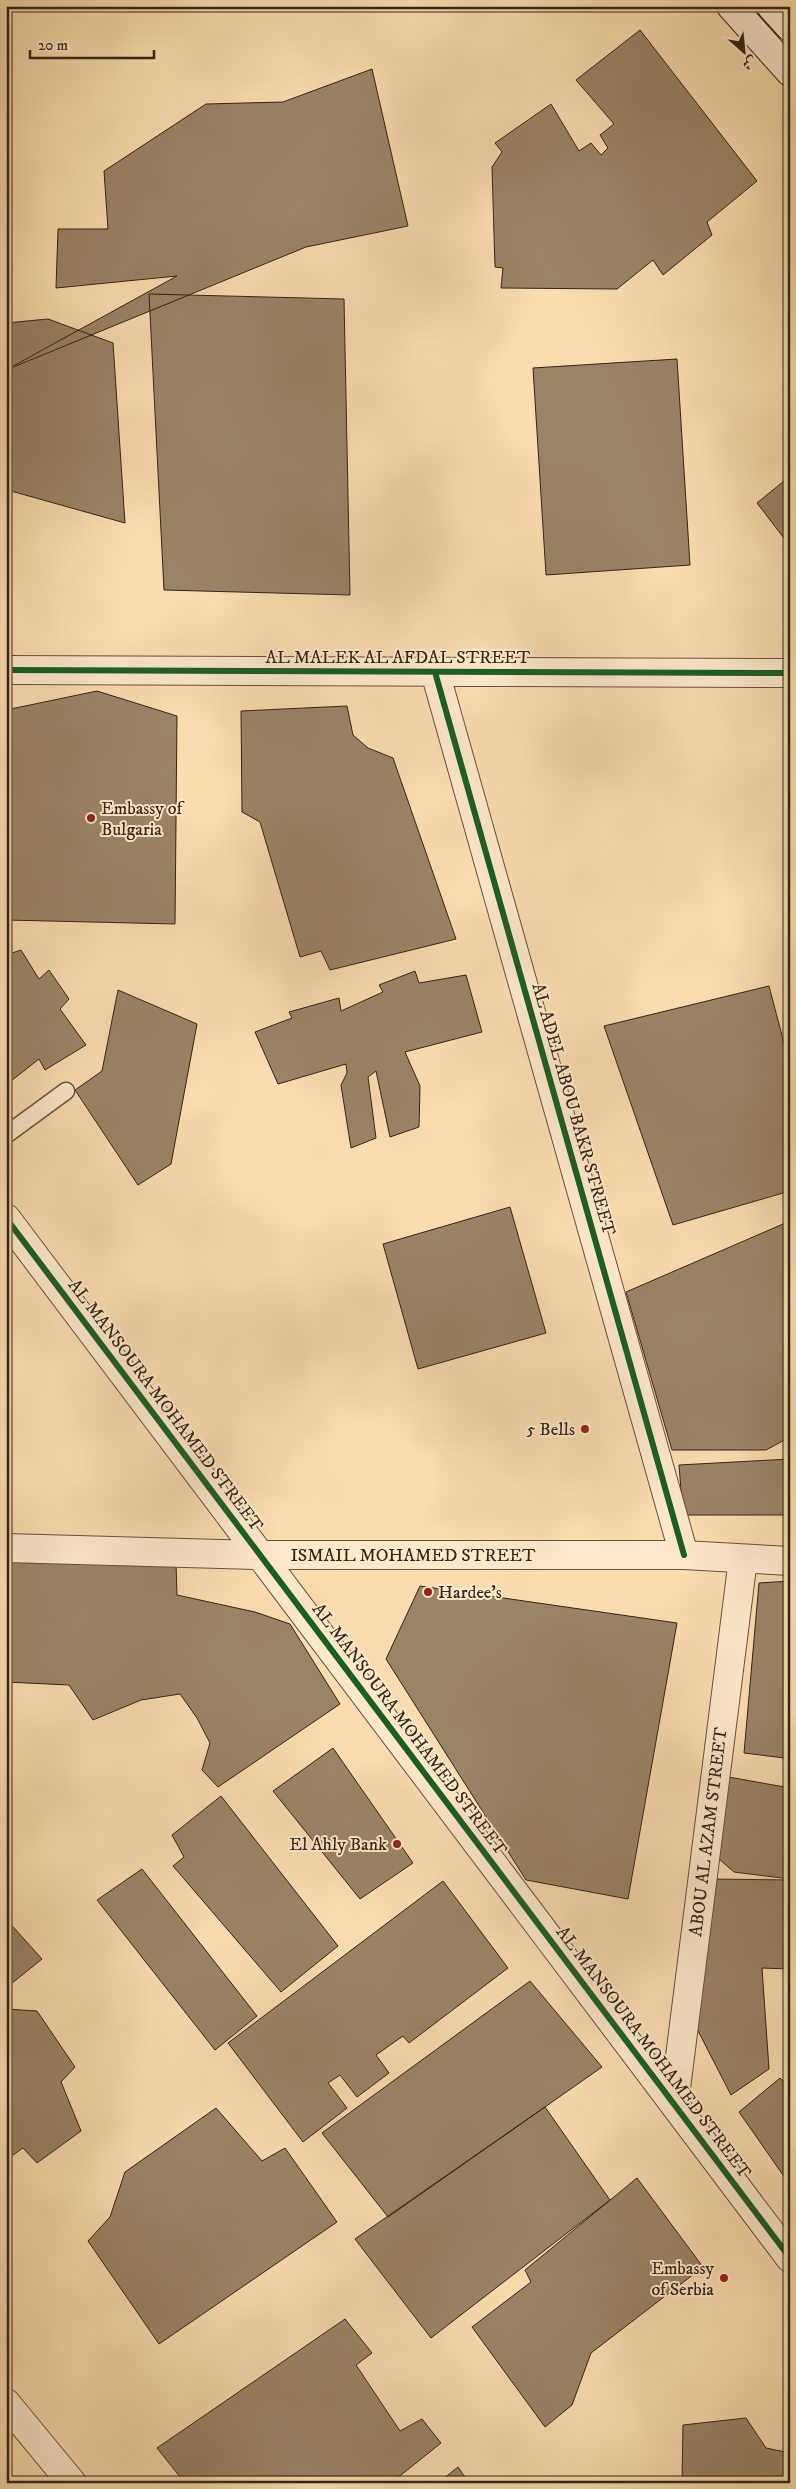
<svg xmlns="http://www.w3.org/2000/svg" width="796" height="2489" font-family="'IM FELL DW Pica',Amiri,serif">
<rect width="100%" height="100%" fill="#fadcae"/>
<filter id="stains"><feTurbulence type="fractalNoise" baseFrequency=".004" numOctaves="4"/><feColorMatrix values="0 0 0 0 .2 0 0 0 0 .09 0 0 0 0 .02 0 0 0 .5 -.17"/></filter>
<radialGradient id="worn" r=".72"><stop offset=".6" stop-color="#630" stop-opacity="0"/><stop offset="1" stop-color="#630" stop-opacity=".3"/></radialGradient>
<!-- building -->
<path fill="#9a8466" stroke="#322417" d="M640,30L757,181L707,222L712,235L663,275L653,260L617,289L501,288L503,268L495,267L492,167L502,152L495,143L551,104L579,151L591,143L601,155L608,148L600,135L614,124L576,80Z
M372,69L408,226L306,247L6,370L177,276L56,288L58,229H108L104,171L206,104L283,102Z
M149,294L344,299L350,595L164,590Z
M48,319L113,343L125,523L11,491L12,448H6V323Z
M677,359L690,565L546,575L533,368Z
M790,476V546L757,503Z
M97,691L177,716L175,924L6,920V710Z
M347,706L353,735L368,748L393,758L456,939L330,970L321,951L300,957L260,822L242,812L241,711Z
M21,950L39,979L49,970L69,999L60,1009L86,1045L45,1070L39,1059L6,1085V1013L10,1011L6,1006V955Z
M415,971L419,983L466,975L482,1032L405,1052L420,1086L419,1127L390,1137L376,1071L368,1077L376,1138L351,1148L341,1085L347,1073L346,1064L278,1084L255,1032L292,1018L289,1012L339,998L341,1011L383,992L379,985Z
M769,986L790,1066V1191L673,1225L604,1026Z
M118,990L197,1024L171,1164L138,1185L75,1090L102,1071Z
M510,1207L546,1333L418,1369L383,1244Z
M790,1221V1437L766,1450H672L626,1292Z
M790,1459V1515H683L679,1465Z
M6,1560L176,1563L177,1595L255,1612L290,1624L340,1704L218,1787L202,1770L210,1743L197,1718L180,1694L141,1700L93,1720L69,1685L6,1682Z
M790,1581V1741L784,1758L744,1753L759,1583Z
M420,1586L677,1623L628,1899L526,1880L386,1659Z
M333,1748L413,1863L360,1899L273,1791Z
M723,1776L790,1788V1879L734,1872L711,1852Z
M221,1796L338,1946L281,1992L173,1866L184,1857L172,1835Z
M142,1869L257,2016L215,2050L97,1900Z
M712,1879L790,1880V1969L762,1968L769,2069L731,2095L694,2023Z
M443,1881L508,1968L409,2043L403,2036L376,2055L389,2073L357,2097L340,2075L328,2083L347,2108L303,2142L228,2043Z
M6,1919L42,1959L6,1988Z
M530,1981L602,2067L388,2217L322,2133Z
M6,2009L37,2011L75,2067L61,2082L81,2131L37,2163L23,2148L6,2160Z
M780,2078L790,2088V2185L739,2112Z
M545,2107L610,2200L431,2338L355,2239Z
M216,2108L262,2161L285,2148L337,2222L159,2344L88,2241L110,2217L125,2172Z
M637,2178L703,2267L591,2353L572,2405L545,2427L472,2327L531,2282L525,2270Z
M345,2319L372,2353L356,2365L400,2431L422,2419L441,2443L391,2483H185L157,2448Z
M746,2418L766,2448L790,2453V2483H682L683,2425Z
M458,2467L469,2483H438Z"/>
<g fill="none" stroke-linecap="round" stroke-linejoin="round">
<defs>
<path id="lane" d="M6,1135L66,1091"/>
<path id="street" d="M6,670L790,673
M435,672L684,1555
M6,1218L790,2258
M6,1548L260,1555H684L790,1561
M674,2104L743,1559
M6,2403L72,2483"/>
<path id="secondary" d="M731,6L790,72
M771,6L790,27"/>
</defs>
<!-- lane casing -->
<use href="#lane" stroke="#64523d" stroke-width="19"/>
<!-- street casing -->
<use href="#street" stroke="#64523d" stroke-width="30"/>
<!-- secondary casing -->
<use href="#secondary" stroke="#322417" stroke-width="30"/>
<!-- lane -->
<use href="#lane" stroke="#fce8ca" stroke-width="16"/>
<!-- street -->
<use href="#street" stroke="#fce8ca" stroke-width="28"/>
<!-- secondary -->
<use href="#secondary" stroke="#fce8ca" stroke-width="28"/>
<defs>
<path id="cycleway" d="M6,670L790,673
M435,672L684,1555
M6,1218L790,2258"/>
</defs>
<!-- cycleway casing -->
<use href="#cycleway" stroke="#fce8ca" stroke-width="9"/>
<!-- cycleway -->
<use href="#cycleway" stroke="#1b5e20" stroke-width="6"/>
</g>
<!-- markers -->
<g fill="#8f2418" stroke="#fce8ca" stroke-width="2">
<circle cx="91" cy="818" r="5"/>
<circle cx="585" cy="1429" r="5"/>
<circle cx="428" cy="1592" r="5"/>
<circle cx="397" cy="1844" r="5"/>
<circle cx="724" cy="2278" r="5"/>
</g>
<g text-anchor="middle" stroke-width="4" stroke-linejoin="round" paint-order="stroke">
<!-- street labels -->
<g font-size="18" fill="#322417" stroke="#fce8ca">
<text x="398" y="663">AL MALEK AL AFDAL STREET</text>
<text transform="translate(574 1109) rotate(74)" y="6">AL ADEL ABOU BAKR STREET</text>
<text transform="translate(166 1405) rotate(53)" y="6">AL MANSOURA MOHAMED STREET</text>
<text x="413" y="1561">ISMAIL MOHAMED STREET</text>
<text transform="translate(410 1729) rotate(53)" y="6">AL MANSOURA MOHAMED STREET</text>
<text transform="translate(708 1832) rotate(-83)" y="6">ABOU AL AZAM STREET</text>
<text transform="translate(654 2052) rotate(53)" y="6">AL MANSOURA MOHAMED STREET</text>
</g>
<!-- poi labels -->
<g font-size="18" fill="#322417" stroke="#fce8ca" text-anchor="end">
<text x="101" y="814" text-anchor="start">Embassy of<tspan x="101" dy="21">Bulgaria</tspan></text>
<text x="575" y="1435">5 Bells</text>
<text x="438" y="1598" text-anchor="start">Hardee's</text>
<text x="387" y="1850">El Ahly Bank</text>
<text x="714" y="2274">Embassy<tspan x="714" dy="21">of Serbia</tspan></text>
</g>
</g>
<!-- margin -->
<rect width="796" height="2489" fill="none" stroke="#fadcae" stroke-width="25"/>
<rect x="8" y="8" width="781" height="2474" fill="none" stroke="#322417" stroke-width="2.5"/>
<rect x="12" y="12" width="771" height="2464" fill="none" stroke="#322417"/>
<!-- north arrow -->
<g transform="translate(744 52) rotate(153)" stroke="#fce8ca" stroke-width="4" paint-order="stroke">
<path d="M0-4L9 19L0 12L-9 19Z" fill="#322417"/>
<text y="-8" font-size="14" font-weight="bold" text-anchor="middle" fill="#322417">ش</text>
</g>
<!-- scale -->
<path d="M30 50v8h124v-8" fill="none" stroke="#322417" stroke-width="2.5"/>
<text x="38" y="50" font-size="15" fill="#322417" stroke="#fce8ca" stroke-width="4" paint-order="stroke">20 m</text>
<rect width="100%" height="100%" filter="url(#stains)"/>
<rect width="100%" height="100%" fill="url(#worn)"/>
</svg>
